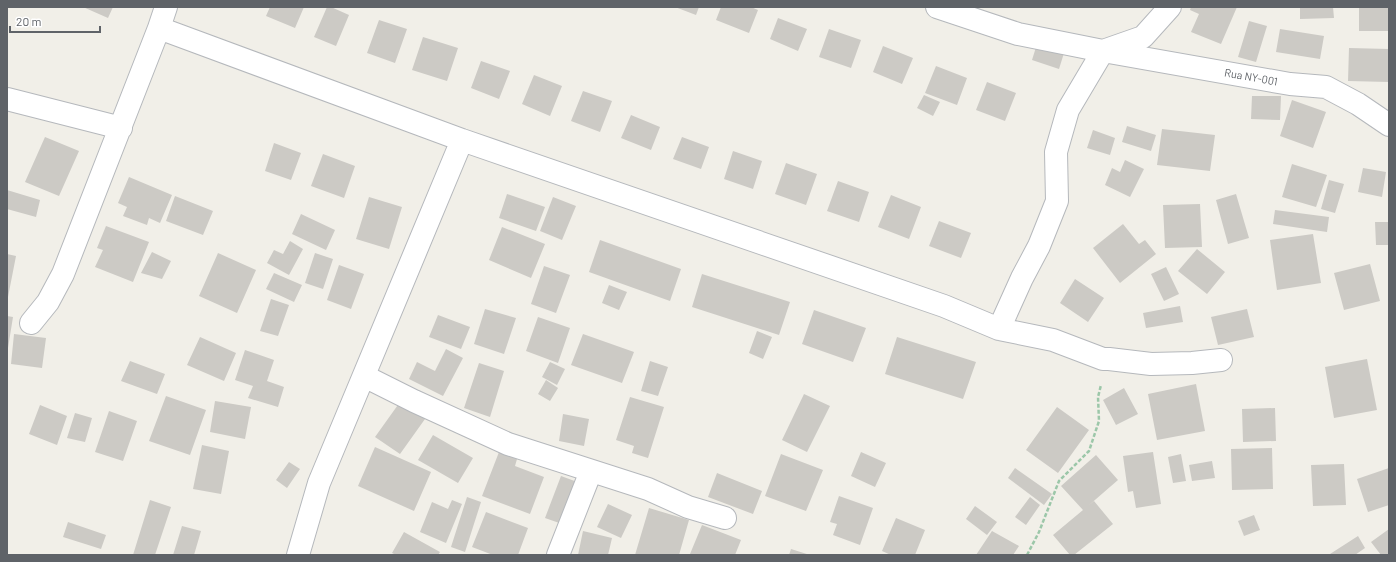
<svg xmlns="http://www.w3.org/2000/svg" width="1396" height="562" font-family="Barlow,sans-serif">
<rect width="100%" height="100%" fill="#f1efe8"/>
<!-- building -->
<path fill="#cccac5" d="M83,7H113L108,18Z
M270,7H304L295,28L266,16Z
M327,7H331L349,15L336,46L314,37Z
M675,7H699L696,15Z
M721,7H751L758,10L749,33L716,20Z
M1191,7H1237L1221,44L1191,32L1199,14L1190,10Z
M1300,7H1333L1334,18L1300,19Z
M1359,7H1389V31H1359Z
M778,18L807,29L798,51L770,39Z
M379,20L407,29L395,63L367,53Z
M1249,21L1267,26L1256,62L1238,57Z
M829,29L861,40L851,68L819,57Z
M1280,29L1324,36L1320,59L1276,52Z
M423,37L458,48L447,81L412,70Z
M1037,44L1064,53L1059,69L1032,60Z
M883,46L913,58L902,84L873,72Z
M1349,48L1389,49V82L1348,81Z
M481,61L510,71L499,99L471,88Z
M936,66L967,78L957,105L925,93Z
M534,75L562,86L550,116L522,104Z
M987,82L1016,93L1005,121L976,110Z
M583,91L612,101L600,132L571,121Z
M924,95L940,102L933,116L917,108Z
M1252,96H1281L1280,120L1251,119Z
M1292,100L1326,112L1313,148L1280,136Z
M631,115L660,127L651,150L621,138Z
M1127,126L1156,135L1151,151L1122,142Z
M1162,129L1215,135L1210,171L1157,165Z
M1093,130L1115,138L1110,155L1087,148Z
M45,137L79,151L59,196L25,182Z
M682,137L709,147L701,169L673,159Z
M274,143L301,153L291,180L265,171Z
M733,151L762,161L753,189L724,179Z
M323,154L355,166L344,198L311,186Z
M1125,160L1144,169L1130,197L1105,185L1112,168L1120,172Z
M786,163L817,174L806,205L775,194Z
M1292,164L1327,175L1316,207L1282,197Z
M1363,168L1386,172L1382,197L1358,192Z
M129,177L172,195L160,223L149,218L147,225L123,216L127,207L118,203Z
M1329,180L1344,184L1335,213L1321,209Z
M838,181L869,192L859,222L827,211Z
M7,190L40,200L36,217L7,209Z
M507,194L545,207L536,231L499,218Z
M1236,194L1249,238L1228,244L1216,200Z
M891,195L921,207L909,239L878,227Z
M175,196L213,211L203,235L166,221Z
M369,197L402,207L389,249L356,239Z
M553,197L576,206L562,240L540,231Z
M1200,204L1202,247L1165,248L1163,205Z
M1275,210L1329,217L1327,232L1273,224Z
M301,214L335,230L326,250L292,234Z
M939,221L971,233L961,258L929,246Z
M1375,222H1389V245H1376Z
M1123,224L1139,244L1145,240L1156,254L1120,283L1093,248Z
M106,226L149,242L133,282L95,267L103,250L97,248Z
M502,227L545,244L531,278L489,260Z
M1313,234L1321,283L1277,290L1270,240Z
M600,240L681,269L670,301L589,272Z
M290,241L303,249L289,275L267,263L274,250L283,254Z
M1197,249L1225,272L1207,294L1178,271Z
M152,252L171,261L162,279L141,273Z
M218,253L256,270L237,313L199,296Z
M315,253L333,259L323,289L305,283Z
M7,254L16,256L8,297L7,296Z
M1370,264L1380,301L1344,310L1334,273Z
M339,265L364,274L351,309L327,300Z
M544,266L570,275L556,313L531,304Z
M1166,267L1179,294L1164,301L1151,274Z
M274,273L302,285L294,302L266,289Z
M702,274L790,302L779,335L692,307Z
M1075,279L1104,298L1088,322L1060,303Z
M609,285L627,292L619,310L602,303Z
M271,299L289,305L278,336L260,331Z
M1180,306L1183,322L1146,328L1143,313Z
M485,309L516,318L504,354L474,344Z
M1247,309L1254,337L1218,345L1211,317Z
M814,310L866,328L853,362L802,344Z
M438,315L470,327L461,349L429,337Z
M7,316L13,317L8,348H7Z
M538,317L570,328L558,363L526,351Z
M757,331L772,337L763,359L749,353Z
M14,334L46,338L42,368L11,364Z
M583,334L634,352L622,383L571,365Z
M200,337L236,353L224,381L187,365Z
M897,337L976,362L963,399L885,374Z
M446,349L463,358L443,396L409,379L417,362L435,371Z
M245,350L274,360L267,381L284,387L278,407L248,398L253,386L235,380Z
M1367,359L1377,410L1334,418L1325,367Z
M130,361L165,374L157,394L121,381Z
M650,361L668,367L658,396L641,391Z
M550,362L565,369L557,385L542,377Z
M479,363L504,371L490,417L464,408Z
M546,380L558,388L550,401L538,394Z
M1196,384L1205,431L1157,440L1148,394Z
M1124,388L1138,414L1116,425L1103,400Z
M804,394L830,406L807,452L782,440Z
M166,396L206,410L190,455L149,441Z
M630,397L664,407L648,458L632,453L634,446L616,440Z
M215,401L251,407L245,439L210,432Z
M400,402L425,419L400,454L375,437Z
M40,405L67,416L57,445L29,434Z
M1057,407L1089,430L1058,473L1026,450Z
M1275,408L1276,441L1243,442L1242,409Z
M109,411L137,421L123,461L95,452Z
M75,413L92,418L85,442L67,438Z
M563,414L589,419L584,446L559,441Z
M433,435L473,458L458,483L418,460Z
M202,445L229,451L221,494L193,489Z
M375,447L431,472L414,511L358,486Z
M1272,448L1273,489L1232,490L1231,449Z
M499,452L517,459L515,466L544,477L530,514L482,496Z
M861,452L886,463L875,487L851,476Z
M1153,452L1161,504L1136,508L1133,491L1128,492L1123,456Z
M781,454L823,470L806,511L765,496Z
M1181,454L1186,481L1173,483L1168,457Z
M1096,455L1118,480L1088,506L1094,501L1113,524L1074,555H1070L1053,535L1083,510L1061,486Z
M1212,461L1215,478L1192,481L1189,465Z
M289,462L300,469L287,488L276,480Z
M1344,464L1346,505L1313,506L1311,465Z
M1015,468L1052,494L1044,505L1008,478Z
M1389,468V505L1368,512L1357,479Z
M717,473L762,491L753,514L708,497Z
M561,476L580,483L565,525L545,518Z
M839,496L873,508L860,545L833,535L837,524L830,522Z
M467,497L481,502L465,552L451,547Z
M1030,497L1040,505L1026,525L1015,517Z
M150,500L171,507L155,555H133Z
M452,500L462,504L446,543L420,532L432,502L448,509Z
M608,504L632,515L621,538L597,527Z
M975,506L997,522L987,535L966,519Z
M649,508L689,520L679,555H635Z
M486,512L528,528L518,555H493L472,547Z
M1254,515L1260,530L1244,536L1238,521Z
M896,518L925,530L915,555H891L882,551Z
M68,522L106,535L101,549L63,537Z
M702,525L741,540L735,555L690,554Z
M182,526L201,531L194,555H173Z
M1389,529V555H1381L1371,542Z
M583,531L612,538L608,555H578Z
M992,531L1019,546L1013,555H976Z
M404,532L440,552L438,555H396L392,553Z
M1358,536L1365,548L1355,555H1331L1330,554Z
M791,549L810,555H789Z"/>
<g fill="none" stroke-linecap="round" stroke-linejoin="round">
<defs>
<path id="minor" d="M937,7L1018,34L1103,51L1143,37L1170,7
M159,28L462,140L944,306L999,329L1053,340L1103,359H1109L1151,364L1192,363L1221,360
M7,99L121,128
M31,323L48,302L63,274L159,28L166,7
M999,329L1022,278L1039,246L1057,201L1056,152L1068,110L1103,51L1290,84L1326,87L1358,104L1389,125
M364,376L414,401L508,444L648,489L688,507L725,518
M298,555L319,483L462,140
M558,555L591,471"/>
</defs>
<!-- minor casing -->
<use href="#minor" stroke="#b5b8bc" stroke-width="24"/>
<!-- path -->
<path stroke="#9cc7a9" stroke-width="2.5" stroke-dasharray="4 2" stroke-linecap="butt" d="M1027,555L1039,532L1059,481L1089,451L1099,421L1098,397L1101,385"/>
<!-- minor -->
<use href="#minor" stroke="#fff" stroke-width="22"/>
</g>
<g text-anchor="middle" stroke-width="3" stroke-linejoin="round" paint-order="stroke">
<!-- street labels -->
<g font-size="11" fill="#5f6368" stroke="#fff">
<text transform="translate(1251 77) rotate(10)" y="4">Rua NY-001</text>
</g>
</g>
<!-- border -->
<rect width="1396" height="562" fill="none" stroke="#5f6368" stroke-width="16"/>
<!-- scale -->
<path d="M10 26v6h90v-6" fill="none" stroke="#5f6368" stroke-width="2"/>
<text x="16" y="26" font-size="12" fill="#5f6368" stroke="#ffffff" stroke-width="3" paint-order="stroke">20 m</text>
</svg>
